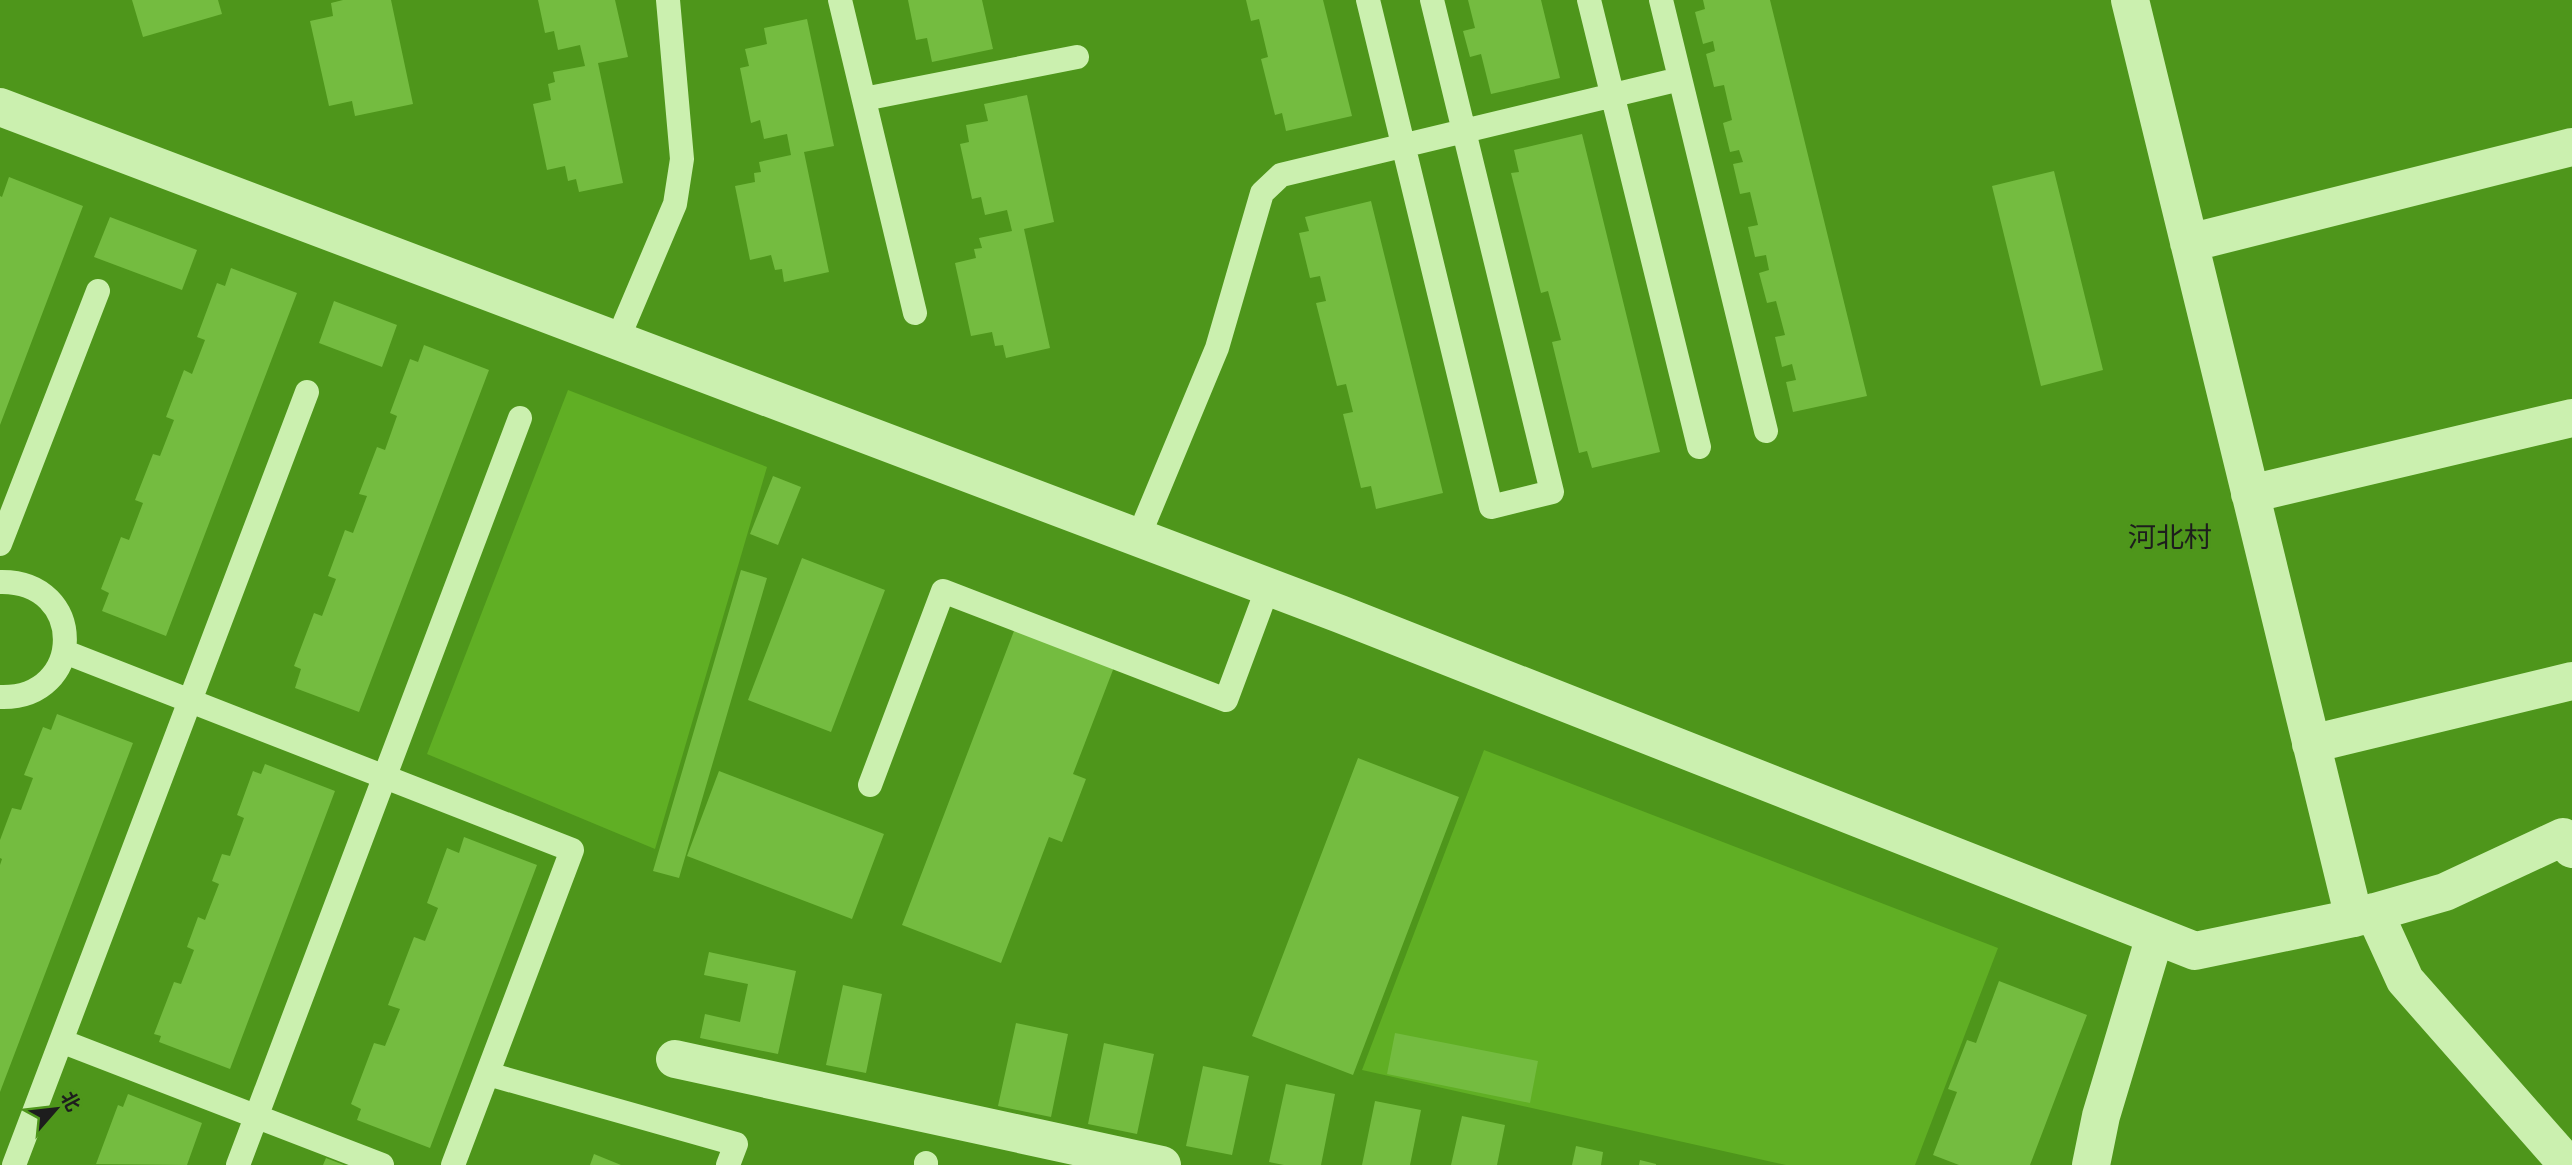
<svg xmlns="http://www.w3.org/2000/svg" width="2572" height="1165" font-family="'Public Sans','Noto Sans SC',sans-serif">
<rect width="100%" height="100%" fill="#4e961b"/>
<!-- grass -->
<path fill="#60af24" d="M568,390L767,467L655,849L427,754Z
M1484,750L1998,948L1915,1165H1786L1362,1070Z"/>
<!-- building -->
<path fill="#74bc40" d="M132,0H218L222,14L143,37Z
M343,0H391L413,104L355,116L352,101L329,106L310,21L333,16L331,3Z
M538,0H615L628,57L598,63L623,183L579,192L576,179L568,181L565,166L547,170L533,104L551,100L548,84L555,82L553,72L585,66L580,45L558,50L554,31L545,33Z
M908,0H982L993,49L932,62L927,38L916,40Z
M1246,0H1323L1352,116L1286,131L1282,113L1275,115L1261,59L1268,57L1259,19L1251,21Z
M1468,0H1541L1560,78L1491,94L1481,54L1470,57L1463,31L1475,28Z
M1703,0H1770L1867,396L1793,412L1786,382L1796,380L1792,364L1782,367L1775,337L1785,335L1776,301L1767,303L1759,273L1769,270L1766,255L1755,257L1748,227L1758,225L1750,192L1740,194L1733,164L1743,162L1739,150L1730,152L1723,123L1732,120L1724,85L1714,87L1706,54L1715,51L1713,41L1703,44L1695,12L1705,9Z
M807,19L834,146L804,152L829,272L784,282L782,269L775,270L771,255L750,260L735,186L755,182L754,173L761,172L759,162L791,155L787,134L764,139L760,120L751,123L740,68L749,66L745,49L767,44L764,28Z
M1027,95L1054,222L1024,229L1050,348L1006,358L1003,345L995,346L992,332L971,336L955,263L976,258L974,249L982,248L979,238L1012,231L1007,210L985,215L981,197L972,199L960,144L969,142L966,125L988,121L984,104Z
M1582,134L1660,452L1592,468L1587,451L1579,453L1552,342L1561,340L1548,291L1541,293L1511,173L1519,172L1514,150Z
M2054,171L2103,370L2041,386L1992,186Z
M9,177L83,206L0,425V196L2,197Z
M1371,201L1443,493L1376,509L1371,486L1361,488L1343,414L1353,412L1346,384L1337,386L1316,303L1326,301L1320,276L1310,278L1299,233L1309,231L1305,217Z
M110,217L197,250L182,290L94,257Z
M231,268L297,293L166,636L102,611L109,593L101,589L121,537L129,540L143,503L135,500L153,454L160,456L174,420L166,417L184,370L192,374L205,340L197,337L217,283L225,286Z
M334,301L397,325L382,367L319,343Z
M424,345L489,370L359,712L295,688L301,669L294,666L314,613L322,616L336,579L328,576L345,530L353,533L367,496L359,494L377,447L385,450L397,416L390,413L410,359L418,362Z
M773,476L801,487L778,545L750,534Z
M802,558L885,590L831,732L748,700Z
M741,570L767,578L679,878L653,871Z
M1017,623L1116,662L1073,774L1086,779L1062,842L1049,837L1001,963L902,925Z
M57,714L133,743L0,1092V865L2,859L0,858V840L12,808L21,810L33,778L24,775L43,727L51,730Z
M1358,758L1459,797L1353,1075L1252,1036Z
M265,764L335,791L230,1069L159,1042L161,1036L154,1034L174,982L181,984L194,950L187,947L198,917L205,920L219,884L212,881L222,854L230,856L244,818L237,815L253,771L261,774Z
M719,771L884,834L852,919L687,856Z
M464,837L537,865L430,1148L357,1120L361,1109L351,1104L374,1043L385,1046L400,1009L388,1005L414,937L425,941L438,908L427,903L447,848L459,853Z
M709,952L796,971L778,1054L700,1038L705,1014L740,1022L748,984L704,975Z
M1999,981L2087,1015L2030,1165H1959L1933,1155L1957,1092L1948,1089L1967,1040L1976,1043Z
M843,985L882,994L866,1073L826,1065Z
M1016,1023L1068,1034L1051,1117L998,1106Z
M1395,1033L1538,1061L1530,1103L1387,1074Z
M1104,1043L1154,1054L1137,1134L1088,1124Z
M1203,1066L1249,1076L1232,1155L1186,1146Z
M1286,1084L1335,1094L1321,1165H1284L1269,1162Z
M128,1094L202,1123L187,1165L96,1164L118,1105L123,1107Z
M1375,1101L1421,1110L1410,1165H1362Z
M1462,1116L1505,1125L1497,1165H1451Z
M1576,1146L1603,1152L1601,1165H1572Z
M594,1154L621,1165H590Z
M326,1158L344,1165H323Z
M1640,1160L1656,1164V1165H1639Z"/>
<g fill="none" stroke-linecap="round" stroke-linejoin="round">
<!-- lane -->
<path stroke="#cbf0af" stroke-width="24" d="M840,0L915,313
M1368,0L1491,507L1552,492L1432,0
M1589,0L1699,447
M1661,0L1766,431
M864,99L1077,57
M617,341L675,204L682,159L668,0
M1138,538L1217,348L1262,193L1281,175L1680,79
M0,544L98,291
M0,582C87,580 86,700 0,697
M65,652L572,850L453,1165
M870,785L943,591L1226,700L1268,587
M61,1041L382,1165
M488,1074L736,1144L728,1165
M14,1165L307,392
M238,1165L520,418
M926,1165V1163"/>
<!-- street -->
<path stroke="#cbf0af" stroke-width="38" d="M2130,0L2354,918
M0,107L1340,614L2195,951L2354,918L2445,892L2563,837L2572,849
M2189,243L2572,147
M2250,494L2572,418
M2311,744L2572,681
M2374,912L2405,980L2568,1165
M675,1059L1162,1165
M2091,1165L2101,1116L2155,936"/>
</g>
<g text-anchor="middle" stroke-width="5" stroke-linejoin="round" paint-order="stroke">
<!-- quarter labels -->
<g font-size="28" fill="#1d1d1d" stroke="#4e961b">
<text x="2170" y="547">河北村</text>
</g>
</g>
<!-- north arrow -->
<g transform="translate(56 1109) rotate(62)" stroke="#4e961b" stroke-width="5" paint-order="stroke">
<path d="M0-5L12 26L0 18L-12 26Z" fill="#1d1d1d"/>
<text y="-10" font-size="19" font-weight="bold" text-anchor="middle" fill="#1d1d1d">北</text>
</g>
</svg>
